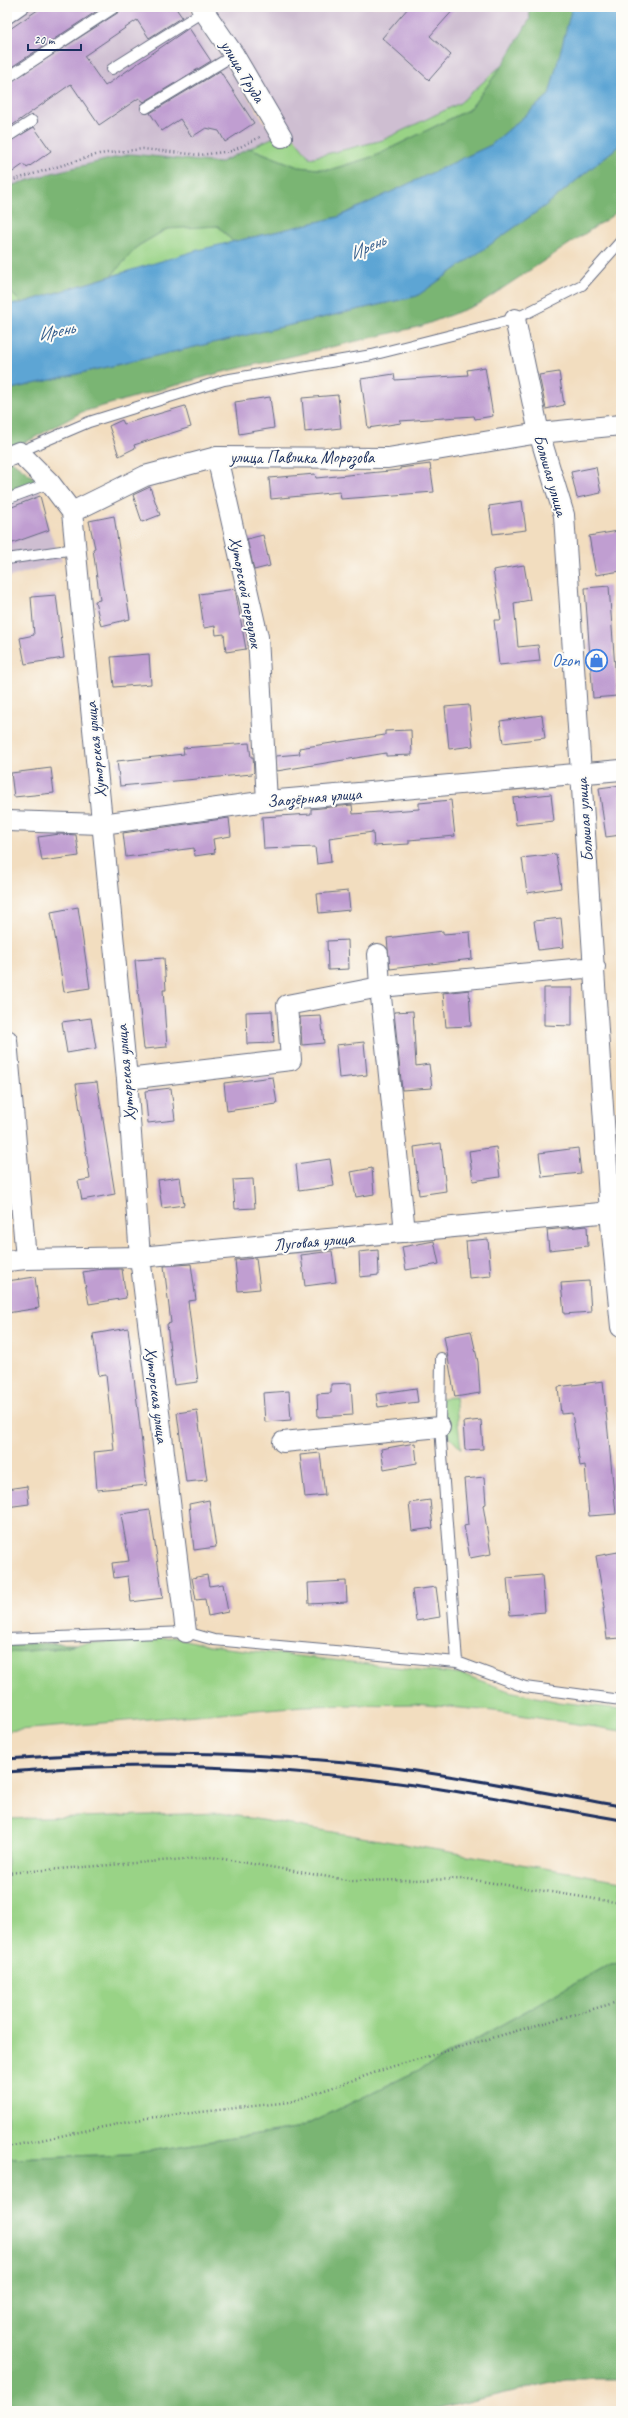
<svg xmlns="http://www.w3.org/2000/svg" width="628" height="2418" font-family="Caveat,sans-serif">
<rect width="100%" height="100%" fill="#fdfcf7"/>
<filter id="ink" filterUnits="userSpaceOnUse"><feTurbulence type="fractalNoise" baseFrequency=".025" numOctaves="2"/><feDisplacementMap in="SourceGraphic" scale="8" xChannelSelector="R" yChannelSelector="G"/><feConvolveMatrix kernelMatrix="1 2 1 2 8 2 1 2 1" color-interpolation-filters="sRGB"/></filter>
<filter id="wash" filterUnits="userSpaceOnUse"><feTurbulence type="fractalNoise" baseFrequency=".012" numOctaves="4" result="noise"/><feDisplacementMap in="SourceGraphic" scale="16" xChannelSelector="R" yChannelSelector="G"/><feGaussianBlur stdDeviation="0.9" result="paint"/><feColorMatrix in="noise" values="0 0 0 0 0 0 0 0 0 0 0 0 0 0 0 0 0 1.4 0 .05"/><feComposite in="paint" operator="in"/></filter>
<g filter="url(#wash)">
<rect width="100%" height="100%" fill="#f2ddbf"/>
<!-- industrial -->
<path fill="#cebed1" d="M7,7H189L274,137L219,163L131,154L52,173L7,187Z
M211,7H529L530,19L504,63L460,103L383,140L310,158L268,100Z
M37,480L49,530L62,561L7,578V492Z"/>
<!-- green -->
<path fill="#99d386" stroke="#5a8172" d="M504,63L470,109L375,156L329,170L298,167L250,148L274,137L281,144L293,136L310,158L383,140L460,103Z
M189,226H218L233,242L111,276L138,246L167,229Z
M7,289L22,303L7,304Z
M455,1397L461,1449L440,1427V1398Z
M174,1637L209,1646L465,1675L509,1691L559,1702L621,1709V1731L494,1711L415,1704L303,1706L7,1731V1655L12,1652L53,1649L77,1644Z
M220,1813L621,1881V1963L610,1964L433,2063L302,2127L130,2154L7,2158V1819Z"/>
<!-- forest -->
<path fill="#7ab573" stroke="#4a7268" d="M529,7H572V13L549,95L491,145L338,217L233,242L218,226L167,229L138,246L111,276L22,303L7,289V187L52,173L131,154L219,163L250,148L298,167L329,170L375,156L470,109L504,63L530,19Z
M621,144V208L613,215L479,304L422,326L219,373L82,412L30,440L7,449V390L417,296L545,206Z
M9,459L37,480L7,492V460Z
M35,1643L77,1644L53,1649L12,1652L7,1655V1644Z
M621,1963V2379H565L430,2411H7V2158L130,2154L302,2127L433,2063L610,1964Z"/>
<!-- water -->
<path fill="#5da5d4" stroke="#3c6a99" d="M572,7H621V144L545,206L417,296L7,390V304L22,303L198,250L338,217L491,145L549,95Z"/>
<g id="blocks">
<!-- building -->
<path fill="#c09ed1" d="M42,7H103L7,70V31Z
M121,7H175L182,17L149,38L137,20L84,56L105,86L189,28L211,61L144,102L139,98L99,125L71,84L7,129V84L119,12Z
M409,7H456L430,36L451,55L429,80L382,38Z
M220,71L254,123L225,142L219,131L206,128L192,137L180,119L162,131L150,113Z
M34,127L51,151L27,168L24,164L7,176V143Z
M485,367L493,416L475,419L474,416L400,421L401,423L368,428L361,379L394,374L395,380L468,375L467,370Z
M559,372L564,405L546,409L539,375Z
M338,395L341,428L305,432L302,398Z
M270,397L274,428L239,434L235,402Z
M185,406L191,427L134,445L135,448L119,456L109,426L122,420L124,424Z
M430,464L434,492L341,499L340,492L271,499L269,478L315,474L316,478L400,470V468Z
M596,467L601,493L577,498L571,472Z
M150,487L160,515L142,522L133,495Z
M40,496L49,530L7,545V509Z
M522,501L526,530L493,534L489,506Z
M114,516L130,619L101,626L95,601L100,600L93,549L95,548L89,521Z
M618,531L621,571L596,575L589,536Z
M263,535L270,566L254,570L247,539Z
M524,565L530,600L514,603L518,647L538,645L540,661L499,665L494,620H501L493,570Z
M609,586L617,696L593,698L585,588Z
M235,589L246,649L226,652L224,634L216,635L215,626L204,628L199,594Z
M56,595L64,658L25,664L20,638L34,635L31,597Z
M149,654L151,684L114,687L111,657Z
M469,705L473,746L449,749L445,707Z
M542,715L545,738L503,743L500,721Z
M411,730L412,755L386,756V753L277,771L276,756L300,754L299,748L385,735V731Z
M249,743L251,757H253L254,772L252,774L120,786L117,761L184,754L183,748Z
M51,768L54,793L14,797L11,773Z
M621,785V835L606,837L599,788Z
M551,794L554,821L516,825L513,798Z
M451,800L455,836L409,840V844L374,846L373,832L329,838L331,862L317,864L315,847L264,849L262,817L311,814V809L352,805L353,814L419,809V803Z
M229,818L231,836L213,839L215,853L195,856L194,848L126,857L123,833Z
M60,834L76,835L79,856L42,861L38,837Z
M556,854L561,888L527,893L522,858Z
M348,891L350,910L319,913L317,894Z
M78,907L90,988L64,992L51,912Z
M561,918L564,947L538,950L534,921Z
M443,931V934L470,932L472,959L390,969L387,938Z
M348,940L349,969L328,970L327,941Z
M164,958L166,990H163L167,1047L144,1049L135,960Z
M544,988H572V1026L544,1025Z
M469,990L471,1026L446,1027L443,993Z
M272,1011L274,1043L247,1044L246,1012Z
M413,1011L416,1066L429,1064L432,1088L402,1090L394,1012Z
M321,1016L324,1043L302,1045L300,1017Z
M91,1018L96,1048L67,1053L62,1022Z
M364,1042L367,1075L339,1078L336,1045Z
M273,1077L277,1104L227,1111L224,1083Z
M97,1082L115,1194L82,1200L78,1181L90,1179L76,1084Z
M171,1088L175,1120L148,1123L145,1091Z
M441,1143L446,1191L419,1195L414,1147Z
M496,1147L500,1177L473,1181L469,1151Z
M578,1148L581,1173L542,1177L539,1153Z
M330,1159L334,1186L299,1191L296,1164Z
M372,1168L374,1194L356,1197L351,1172Z
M180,1177L184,1205L162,1208L158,1180Z
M253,1179L255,1208L235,1209L233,1180Z
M587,1226L588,1246L549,1250L547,1230Z
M488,1239L491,1276L469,1278L466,1241Z
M434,1241L439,1264L406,1270L402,1247Z
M378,1250L379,1275L360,1277L359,1252Z
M332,1251L336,1282L305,1286L301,1255Z
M256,1258L260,1289L238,1291L235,1260Z
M191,1264L196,1300L188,1301L198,1382L174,1385L167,1324L171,1323L164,1266Z
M103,1269H122L126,1298L89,1304L83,1272Z
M35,1277L39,1308L7,1313V1281Z
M589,1281L591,1312L564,1314L561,1283Z
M128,1328L147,1485L97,1490L94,1452L114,1450L106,1375L99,1376L93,1334Z
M471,1331L478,1362L480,1393L455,1397L444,1336Z
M603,1381L616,1514L589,1516L585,1465L580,1466L572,1413L561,1414L558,1387Z
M351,1383L353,1415L318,1417L317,1394L331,1393V1384Z
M416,1388L418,1402L378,1407L376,1394Z
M289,1391L291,1420L265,1422L263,1393Z
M197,1410L207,1480L186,1482L177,1413Z
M481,1420L483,1449L465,1450L463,1422Z
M415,1443L417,1463L384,1469L381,1449Z
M320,1453L325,1495L305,1497L300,1455Z
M484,1477L486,1504L483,1505L491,1554L470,1558L464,1526L468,1525L464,1479Z
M27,1486L29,1504L7,1507V1489Z
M209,1500L216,1547L194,1550L189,1504Z
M430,1500L433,1528L412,1531L409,1503Z
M150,1510L163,1598L131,1602L128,1576L114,1578L112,1563L129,1561L121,1514Z
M618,1552L621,1571V1638L607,1639L603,1607H605L596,1556Z
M207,1575L209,1586L223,1584L228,1612L208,1616L205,1599L196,1600L192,1578Z
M542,1575L545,1612L510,1615L507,1578Z
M346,1581L347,1602L309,1604L308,1583Z
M436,1587L440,1617L416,1621L412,1590Z"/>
</g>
</g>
<g filter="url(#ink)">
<use href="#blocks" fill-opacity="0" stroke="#666c80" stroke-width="1"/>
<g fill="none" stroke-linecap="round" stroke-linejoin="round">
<defs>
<path id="lane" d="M7,19L24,7
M112,69L204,11
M7,78L115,7
M146,108L234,55
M7,137L32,121
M19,452L89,422L224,380L372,355L515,319L582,285L621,241
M7,499L50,483
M7,559L75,549
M441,1358L440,1427L457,1662
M7,1639L186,1632L214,1640L457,1662L525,1687L621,1700"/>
<path id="street" d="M201,7L234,55L282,137
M515,319L539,433L564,515L610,1213L621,1327
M7,457L19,452L50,483L72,512L145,476L217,457L388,458L539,433L621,425
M217,457L258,637L267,801
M72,512L127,1079L140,1257L186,1632
M7,821L102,824L267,801L621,770
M378,954L380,987L405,1232
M7,1040L26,1259
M127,1079L291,1060L287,1005L380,987L595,967
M7,1261L26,1259L140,1257L621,1211
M283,1442L440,1427"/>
</defs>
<!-- lane casing -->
<use href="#lane" stroke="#666c80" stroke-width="12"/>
<!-- street casing -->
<use href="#street" stroke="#666c80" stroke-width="22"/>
<!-- path -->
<path stroke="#666c80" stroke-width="2.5" stroke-dasharray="1 3" stroke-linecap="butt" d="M7,182L99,154L143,149L200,155L232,151L260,137
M7,1873L212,1857L352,1881L468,1879L621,1903
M7,2147L147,2118L290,2102L394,2066L621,2001"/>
<!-- lane -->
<use href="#lane" stroke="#fff" stroke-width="10"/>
<!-- street -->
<use href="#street" stroke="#fff" stroke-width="20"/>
<!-- rail -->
<path stroke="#1b2f5e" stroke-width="3" d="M7,1759C119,1750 233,1751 345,1762C438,1772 529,1790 621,1806
M7,1772C103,1764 200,1764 295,1772C405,1780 513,1801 621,1820"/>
</g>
</g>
<!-- icons -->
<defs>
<symbol id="shop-ring" viewBox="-11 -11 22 22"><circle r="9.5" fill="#fdfcf7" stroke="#3f7fe0" stroke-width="1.5"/><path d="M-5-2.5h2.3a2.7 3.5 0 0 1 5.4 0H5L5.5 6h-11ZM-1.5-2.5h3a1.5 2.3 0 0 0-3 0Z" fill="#3f7fe0"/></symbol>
</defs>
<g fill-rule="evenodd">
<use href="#shop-ring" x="584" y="648" width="25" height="25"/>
</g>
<g text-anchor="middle" stroke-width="4" stroke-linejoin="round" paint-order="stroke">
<!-- street labels -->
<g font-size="17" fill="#1b2f5e" stroke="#fdfcf7">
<text transform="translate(243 71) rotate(59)" y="6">улица Труда</text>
<text x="302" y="463">улица Павлика Морозова</text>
<text transform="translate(551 475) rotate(74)" y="6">Большая улица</text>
<text transform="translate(246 592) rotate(79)" y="6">Хуторской переулок</text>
<text transform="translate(95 750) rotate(-96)" y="6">Хуторская улица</text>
<text transform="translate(314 797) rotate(-5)" y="6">Заозёрная улица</text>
<text transform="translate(584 820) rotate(-94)" y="6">Большая улица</text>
<text transform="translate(125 1073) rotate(-95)" y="6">Хуторская улица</text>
<text transform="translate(314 1241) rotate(-5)" y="6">Луговая улица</text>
<text transform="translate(157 1395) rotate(83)" y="6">Хуторская улица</text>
</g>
<!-- shop labels -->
<g font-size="17" fill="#366cbe" stroke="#fdfcf7" text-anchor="end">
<text x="580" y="666">Ozon</text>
</g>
<!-- water labels -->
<g font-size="18" font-style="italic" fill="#355e8d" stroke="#fdfcf7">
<text transform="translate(367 247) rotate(-25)" y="6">Ирень</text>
<text transform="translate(56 331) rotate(-12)" y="6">Ирень</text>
</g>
</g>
<!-- margin -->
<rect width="628" height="2418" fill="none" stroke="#fdfcf7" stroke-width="24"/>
<!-- scale -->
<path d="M28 44v6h53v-6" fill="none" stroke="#1b2f5e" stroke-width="2"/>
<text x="34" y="44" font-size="12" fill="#1b2f5e" stroke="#fdfcf7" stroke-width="3" paint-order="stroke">20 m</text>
</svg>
